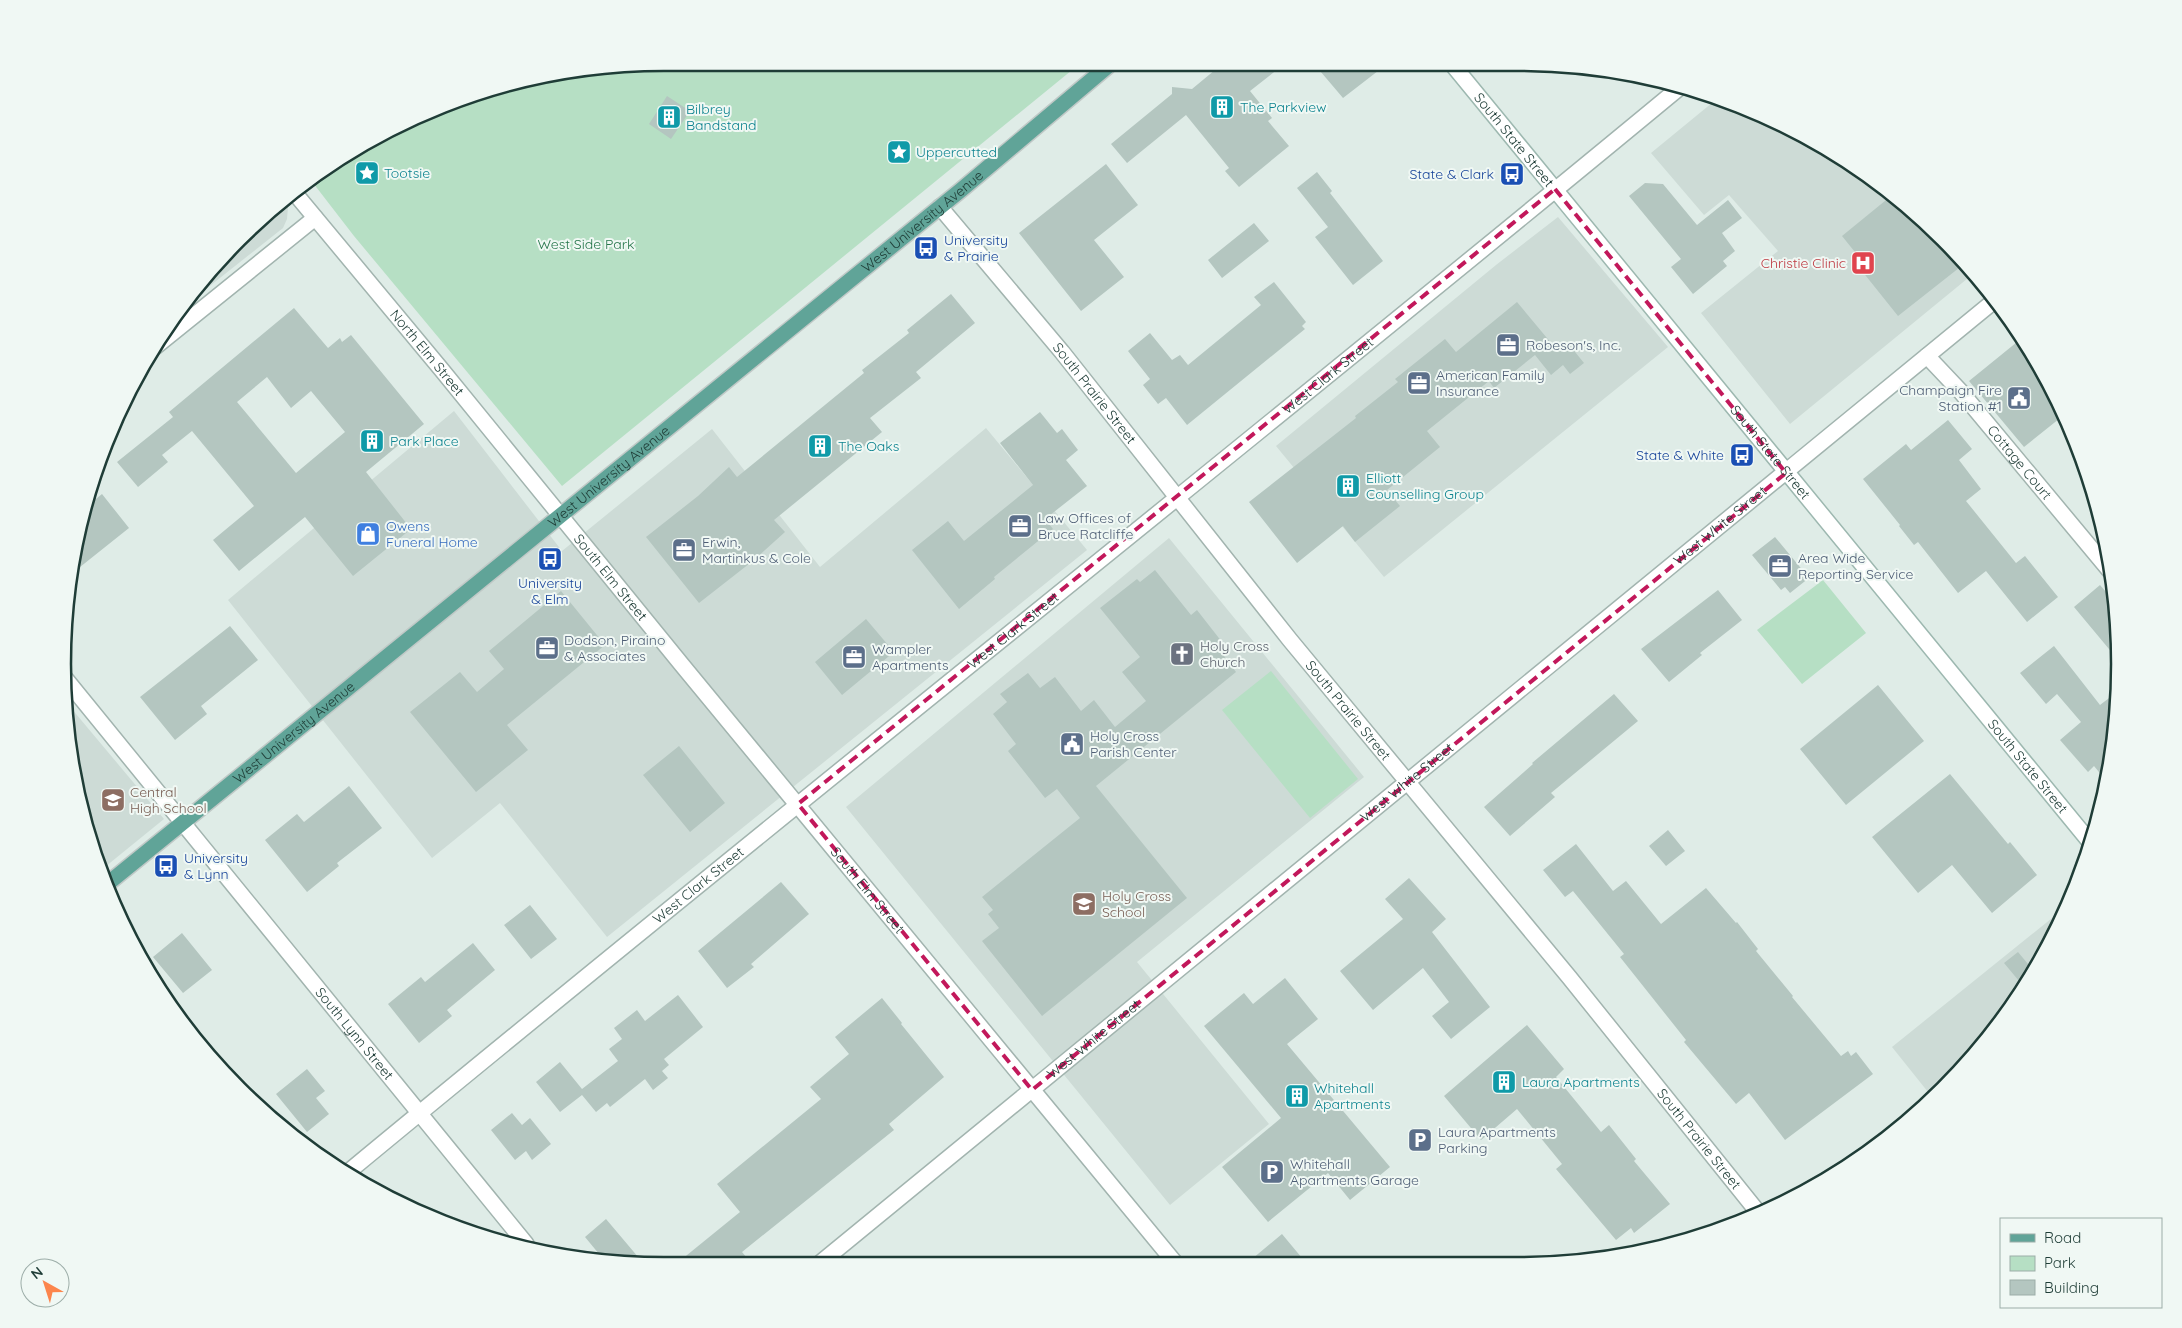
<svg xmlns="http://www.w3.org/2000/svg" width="2182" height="1328" font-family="Quicksand,sans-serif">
<rect width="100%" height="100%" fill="#dfece7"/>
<!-- built -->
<path fill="#cddbd6" d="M1718,98L1852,164L1944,239L1973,274L1790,424L1701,313L1778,251L1729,195L1704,215L1651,153Z
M283,200L288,207L287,219L283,228L182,308L238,239Z
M1558,217L1668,347L1384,577L1276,446L1496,265Z
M454,411L562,551L712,429L820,567L986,428L1087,550L607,937L500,803L432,858L228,600Z
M1169,538L1364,777L1137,962L1269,1124L1170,1205L846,807Z
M66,702L164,819L100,871L95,858L74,781Z
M2067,906L2018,998L1932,1097L1892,1047Z"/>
<!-- green -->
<path fill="#b6dfc4" d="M1077,66L562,486L354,236L310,179L398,125L471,94L585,68Z
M1823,580L1866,633L1802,684L1757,630Z
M1271,671L1358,779L1310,818L1222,710Z"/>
<!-- building -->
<path fill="#b4c6c0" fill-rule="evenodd" d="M1387,64L1343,98L1315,65Z
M1221,65H1283L1250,91L1272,118L1268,121L1289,146L1239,187L1225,171L1229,168L1186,115L1127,163L1111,144L1172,94V87L1192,89Z
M667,96L690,111L671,139L649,124Z
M1106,164L1138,205L1094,240L1124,277L1081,311L1019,233Z
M1317,172L1332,191L1330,193L1383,261L1353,285L1315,237L1328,227L1297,188Z
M1645,183L1663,184L1697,225L1728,200L1742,218L1722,233L1735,251L1723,261L1727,266L1693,294L1671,267L1681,259L1629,196Z
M1891,196L1944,239L1964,264L1898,316L1862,271L1867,267L1842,236Z
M1254,223L1269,241L1222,278L1208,260Z
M1274,282L1306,322L1302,326L1305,329L1187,425L1166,398L1158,404L1143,385L1150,379L1128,351L1150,333L1172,360L1180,355L1188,365L1261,305L1254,297Z
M951,294L975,323L916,372L921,378L870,418L882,432L774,520L785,532L754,560L699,603L646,537L698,496L729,467L737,477L864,373L862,370L909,333L907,330Z
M1517,302L1557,350L1567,342L1584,363L1570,374L1563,365L1551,375L1535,355L1494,388L1489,381L1427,431L1440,447L1387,490L1400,506L1355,542L1343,526L1297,563L1249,502L1356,418L1355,416L1398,382L1395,379L1445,339L1456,352Z
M294,308L328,348L340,338L342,342L351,335L424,424L366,472L411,529L353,576L305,517L239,571L213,540L254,506L192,431L162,455L168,462L138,487L117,462L173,417L169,412ZM267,377L291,408L311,391L345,432L296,473L237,402Z
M2022,338L2064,415L2024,447L1969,381Z
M1040,412L1057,433L1062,429L1078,450L1066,460L1087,486L1045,519L1053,529L994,577L995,579L959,609L912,550L948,521L964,541L1033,485L1000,443Z
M1948,420L1972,449L1959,460L1981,489L1966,501L2016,563L2025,556L2058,597L2027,622L1986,571L1958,593L1918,542L1914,545L1899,526L1900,525L1863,479L1906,444L1911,450Z
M102,494L129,528L70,575L86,507Z
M1775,537L1809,578L1790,593L1785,587L1781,590L1752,555Z
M1155,570L1191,615L1197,610L1229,651L1224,656L1236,672L1096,786L1187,898L1042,1016L982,941L999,928L988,914L993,910L982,897L1080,818L1057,789L1045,798L1008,751L1016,744L993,714L1007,702L1000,694L1028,673L1040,688L1055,677L1081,711L1094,700L1115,727L1146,701L1122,672L1140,657L1100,608L1137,579L1140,582Z
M2100,585L2113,600L2119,661L2074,607Z
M1718,590L1742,620L1700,653L1702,655L1669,682L1641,649Z
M561,591L605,645L507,725L528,750L476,792L410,712L460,672L477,692L504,669L489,651Z
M866,619L894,652L842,695L815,662Z
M230,626L258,660L201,706L207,714L175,740L140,697Z
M2054,646L2100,705L2117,692L2108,783L2094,766L2088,772L2060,740L2081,722L2057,694L2046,704L2020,673Z
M1878,685L1924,741L1846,805L1800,749Z
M1614,694L1638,721L1551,793L1555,797L1510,836L1484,807L1533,764L1532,763Z
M679,746L725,803L690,832L643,775Z
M1950,774L2008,844L2010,842L2037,875L1992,913L1952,865L1918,893L1872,837Z
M349,786L382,828L337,863L339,866L307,892L265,840L297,814L304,822Z
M1668,830L1685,851L1666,866L1649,846Z
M1576,844L1613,891L1626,881L1661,924L1706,888L1736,923L1737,922L1758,949L1756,951L1793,996L1792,997L1841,1056L1848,1051L1851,1056L1856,1052L1873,1074L1785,1140L1749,1093L1736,1104L1684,1042L1686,1040L1620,957L1624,954L1573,891L1565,897L1543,870Z
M1409,878L1446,919L1432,932L1490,1007L1451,1039L1432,1016L1449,1002L1423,968L1373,1010L1340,971L1403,919L1385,899Z
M781,882L809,914L751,964L754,967L727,988L698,951Z
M530,905L557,939L531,959L504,925Z
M182,933L212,970L183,993L153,957Z
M473,943L495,970L447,1010L452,1016L419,1043L388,1004L421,977L425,982Z
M2018,952L2033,970L2024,987L2004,963Z
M1285,978L1318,1019L1287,1044L1390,1167L1350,1200L1328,1173L1268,1222L1222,1167L1281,1118L1204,1026L1244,993L1253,1004Z
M678,995L703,1027L664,1059L669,1065L662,1071L668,1078L653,1090L645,1079L610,1107L607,1103L596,1112L582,1095L560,1112L536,1082L560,1062L582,1089L618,1061L609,1049L622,1039L614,1028L637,1010L645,1021Z
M882,998L902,1023L901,1024L944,1077L889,1124L894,1130L742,1252L752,1264H676L740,1212L717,1184L821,1099L810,1087L849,1054L835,1037Z
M1527,1025L1564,1069L1556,1077L1601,1132L1609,1125L1636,1159L1634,1161L1670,1204L1634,1233L1631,1228L1616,1240L1556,1169L1562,1164L1517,1109L1481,1140L1444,1096Z
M307,1069L325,1091L316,1098L329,1114L307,1132L276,1094Z
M512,1113L522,1125L530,1118L551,1144L532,1160L526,1151L515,1160L491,1130Z
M606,1219L644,1264H624L604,1260L585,1237Z
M1282,1234L1307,1264H1246Z"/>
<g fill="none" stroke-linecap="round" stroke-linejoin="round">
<defs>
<g id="minor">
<path id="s1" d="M293,191L441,369L682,665L1176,1264"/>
<path id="s2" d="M940,207L1062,352L1290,640L1569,977L1757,1211"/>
<path d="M155,347L315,218"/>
<path id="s3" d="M1927,356L1961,392L2110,571"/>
<path id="s4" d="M64,677L526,1244"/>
<path id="s5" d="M347,1173C788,808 1238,453 1679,88"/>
<path id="s6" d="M819,1264L1994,301"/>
</g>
<g id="secondary">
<path id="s7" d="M1452,64L2090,842"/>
</g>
<g id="primary">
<path id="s8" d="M106,885L961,190L1108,66"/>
</g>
</defs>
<!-- minor casing -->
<use href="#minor" stroke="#a2b4af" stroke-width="18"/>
<!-- secondary casing -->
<use href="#secondary" stroke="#9db8b0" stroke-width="18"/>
<!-- primary casing -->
<use href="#primary" stroke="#c0c9c7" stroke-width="18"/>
<!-- minor -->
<use href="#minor" stroke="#fff" stroke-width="15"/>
<!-- secondary -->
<use href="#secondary" stroke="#fff" stroke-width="15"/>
<!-- primary -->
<use href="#primary" stroke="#60a498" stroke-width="15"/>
</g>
<!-- marked area -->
<path fill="none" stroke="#c2185b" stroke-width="4" stroke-dasharray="10 6" stroke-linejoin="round" d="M1555,189L1786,473L1032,1090L798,804Z"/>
<!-- icons -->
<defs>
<symbol id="building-square" viewBox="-11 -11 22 22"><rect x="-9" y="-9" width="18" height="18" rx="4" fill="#0f9aa8" stroke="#f0f8f4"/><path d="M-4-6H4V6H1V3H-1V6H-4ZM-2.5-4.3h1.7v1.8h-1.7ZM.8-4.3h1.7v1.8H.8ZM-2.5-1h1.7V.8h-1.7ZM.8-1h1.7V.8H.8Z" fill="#fff"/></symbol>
<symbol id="sight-square" viewBox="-11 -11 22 22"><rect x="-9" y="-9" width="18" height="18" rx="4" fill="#0f9aa8" stroke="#f0f8f4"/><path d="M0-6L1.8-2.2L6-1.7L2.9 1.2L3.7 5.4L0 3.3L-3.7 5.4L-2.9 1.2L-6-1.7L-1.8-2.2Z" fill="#fff"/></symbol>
<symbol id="bus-square" viewBox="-11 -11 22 22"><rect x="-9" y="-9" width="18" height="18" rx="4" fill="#1a4fb4" stroke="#f0f8f4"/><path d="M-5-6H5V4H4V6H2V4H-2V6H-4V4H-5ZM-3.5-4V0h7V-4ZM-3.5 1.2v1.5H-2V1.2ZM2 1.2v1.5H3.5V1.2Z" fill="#fff"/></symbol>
<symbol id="hospital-square" viewBox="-11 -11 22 22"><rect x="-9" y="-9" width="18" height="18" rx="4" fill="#e0444e" stroke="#f0f8f4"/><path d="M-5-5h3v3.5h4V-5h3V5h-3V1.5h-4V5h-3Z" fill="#fff"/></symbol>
<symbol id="office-square" viewBox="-11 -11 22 22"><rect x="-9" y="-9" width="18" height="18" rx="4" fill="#5c6f8a" stroke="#f0f8f4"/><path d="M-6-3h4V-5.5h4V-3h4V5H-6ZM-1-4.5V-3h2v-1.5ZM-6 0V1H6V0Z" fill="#fff"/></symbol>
<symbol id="civic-square" viewBox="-11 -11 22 22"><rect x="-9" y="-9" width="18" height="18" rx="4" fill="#5c6f8a" stroke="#f0f8f4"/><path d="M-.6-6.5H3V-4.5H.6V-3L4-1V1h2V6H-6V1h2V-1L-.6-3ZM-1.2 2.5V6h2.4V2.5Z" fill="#fff"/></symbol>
<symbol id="shop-square" viewBox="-11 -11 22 22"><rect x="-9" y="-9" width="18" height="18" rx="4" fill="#3f7fe0" stroke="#f0f8f4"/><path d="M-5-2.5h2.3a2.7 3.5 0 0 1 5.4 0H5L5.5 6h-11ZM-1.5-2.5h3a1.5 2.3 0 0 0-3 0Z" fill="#fff"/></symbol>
<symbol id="church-square" viewBox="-11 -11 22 22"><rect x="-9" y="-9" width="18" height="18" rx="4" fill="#6b7280" stroke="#f0f8f4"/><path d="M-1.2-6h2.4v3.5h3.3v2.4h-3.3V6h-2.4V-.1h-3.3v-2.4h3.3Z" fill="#fff"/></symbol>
<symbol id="school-square" viewBox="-11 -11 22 22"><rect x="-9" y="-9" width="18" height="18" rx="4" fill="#8d6e63" stroke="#f0f8f4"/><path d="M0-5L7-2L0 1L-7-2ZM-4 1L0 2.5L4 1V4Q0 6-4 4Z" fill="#fff"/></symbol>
<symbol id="parking-square" viewBox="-11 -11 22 22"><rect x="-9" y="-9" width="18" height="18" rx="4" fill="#5c6f8a" stroke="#f0f8f4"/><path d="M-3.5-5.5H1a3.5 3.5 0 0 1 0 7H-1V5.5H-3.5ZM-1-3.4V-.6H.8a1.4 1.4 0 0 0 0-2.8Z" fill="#fff"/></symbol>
</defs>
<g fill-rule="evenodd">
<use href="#building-square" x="1208" y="93" width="28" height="28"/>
<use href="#building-square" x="655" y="103" width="28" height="28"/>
<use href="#sight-square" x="885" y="138" width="28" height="28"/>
<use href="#sight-square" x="353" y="159" width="28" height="28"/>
<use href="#bus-square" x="1498" y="160" width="28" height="28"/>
<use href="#bus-square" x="912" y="234" width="28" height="28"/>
<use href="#hospital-square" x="1849" y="249" width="28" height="28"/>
<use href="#office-square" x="1494" y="331" width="28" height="28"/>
<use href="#office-square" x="1405" y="369" width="28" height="28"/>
<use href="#civic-square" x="2005" y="384" width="28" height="28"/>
<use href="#building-square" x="358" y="427" width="28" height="28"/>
<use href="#building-square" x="806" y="432" width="28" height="28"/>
<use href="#bus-square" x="1728" y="441" width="28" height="28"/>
<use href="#building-square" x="1334" y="472" width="28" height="28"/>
<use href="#office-square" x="1006" y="512" width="28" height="28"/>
<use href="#shop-square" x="354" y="520" width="28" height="28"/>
<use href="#office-square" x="670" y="536" width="28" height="28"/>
<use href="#bus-square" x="536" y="545" width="28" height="28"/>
<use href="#office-square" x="1766" y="552" width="28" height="28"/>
<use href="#office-square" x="533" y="634" width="28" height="28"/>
<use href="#church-square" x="1168" y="640" width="28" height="28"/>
<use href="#office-square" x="840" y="643" width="28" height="28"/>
<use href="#civic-square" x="1058" y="730" width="28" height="28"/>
<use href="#school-square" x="99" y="786" width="28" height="28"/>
<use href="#bus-square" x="152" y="852" width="28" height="28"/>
<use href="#school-square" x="1070" y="890" width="28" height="28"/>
<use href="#building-square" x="1490" y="1068" width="28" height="28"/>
<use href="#building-square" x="1283" y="1082" width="28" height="28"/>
<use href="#parking-square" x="1406" y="1126" width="28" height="28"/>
<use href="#parking-square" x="1258" y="1158" width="28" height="28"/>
</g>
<g text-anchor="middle" stroke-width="4" stroke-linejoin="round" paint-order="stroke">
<!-- culture labels -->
<g font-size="14" fill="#0d838f" stroke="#f0f8f4" text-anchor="start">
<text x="1240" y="112">The Parkview</text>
<text x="686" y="114">Bilbrey<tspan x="686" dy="16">Bandstand</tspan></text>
<text x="916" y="157">Uppercutted</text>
<text x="384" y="178">Tootsie</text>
<text x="390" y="446">Park Place</text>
<text x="838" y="451">The Oaks</text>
<text x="1366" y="483">Elliott<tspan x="1366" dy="16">Counselling Group</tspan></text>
<text x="1522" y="1087">Laura Apartments</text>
<text x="1314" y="1093">Whitehall<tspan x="1314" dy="16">Apartments</tspan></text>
</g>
<!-- street labels -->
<g font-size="14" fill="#1f3d37" stroke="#f0f8f4">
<text dy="5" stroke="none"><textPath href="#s7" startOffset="98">South State Street</textPath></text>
<text dy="5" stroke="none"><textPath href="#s8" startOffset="1052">West University Avenue</textPath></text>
<text dy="5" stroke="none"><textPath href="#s1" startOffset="210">North Elm Street</textPath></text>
<text dy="5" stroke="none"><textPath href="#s5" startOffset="1264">West Clark Street</textPath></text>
<text dy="5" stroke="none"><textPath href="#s2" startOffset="242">South Prairie Street</textPath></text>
<text dy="5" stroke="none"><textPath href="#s7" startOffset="502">South State Street</textPath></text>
<text dy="5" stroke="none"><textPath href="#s3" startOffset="141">Cottage Court</textPath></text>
<text dy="5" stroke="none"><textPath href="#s8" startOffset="648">West University Avenue</textPath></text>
<text dy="5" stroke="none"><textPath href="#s6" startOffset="1165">West White Street</textPath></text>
<text dy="5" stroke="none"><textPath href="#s1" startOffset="500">South Elm Street</textPath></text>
<text dy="5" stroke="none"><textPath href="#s5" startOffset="859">West Clark Street</textPath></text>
<text dy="5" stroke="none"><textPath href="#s2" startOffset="648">South Prairie Street</textPath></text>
<text dy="5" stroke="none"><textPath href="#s8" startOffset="242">West University Avenue</textPath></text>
<text dy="5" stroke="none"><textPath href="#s7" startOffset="908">South State Street</textPath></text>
<text dy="5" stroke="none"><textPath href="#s6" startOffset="760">West White Street</textPath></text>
<text dy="5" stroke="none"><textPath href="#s5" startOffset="454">West Clark Street</textPath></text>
<text dy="5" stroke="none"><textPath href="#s1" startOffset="905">South Elm Street</textPath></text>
<text dy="5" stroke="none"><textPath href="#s4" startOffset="460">South Lynn Street</textPath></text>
<text dy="5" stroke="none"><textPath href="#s6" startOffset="355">West White Street</textPath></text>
<text dy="5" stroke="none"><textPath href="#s2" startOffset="1202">South Prairie Street</textPath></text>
</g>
<!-- transit labels -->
<g font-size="14" fill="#164399" stroke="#f0f8f4" text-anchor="end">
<text x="1494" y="179">State &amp; Clark</text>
<text x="944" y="245" text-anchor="start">University<tspan x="944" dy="16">&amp; Prairie</tspan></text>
<text x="1724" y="460">State &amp; White</text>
<text x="550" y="588" text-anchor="middle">University<tspan x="550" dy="16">&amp; Elm</tspan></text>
<text x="184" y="863" text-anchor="start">University<tspan x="184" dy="16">&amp; Lynn</tspan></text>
</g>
<!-- park labels -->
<g font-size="14" fill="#26764b" stroke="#f0f8f4">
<text x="586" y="249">West Side Park</text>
</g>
<!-- health labels -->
<g font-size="14" fill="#be3a42" stroke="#f0f8f4" text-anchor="end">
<text x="1846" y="268">Christie Clinic</text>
</g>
<!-- service labels -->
<g font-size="14" fill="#4e5e75" stroke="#f0f8f4" text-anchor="start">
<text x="1526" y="350">Robeson's, Inc.</text>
<text x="1436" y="380">American Family<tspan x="1436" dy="16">Insurance</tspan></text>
<text x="2002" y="395" text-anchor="end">Champaign Fire<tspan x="2002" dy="16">Station #1</tspan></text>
<text x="1038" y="523">Law Offices of<tspan x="1038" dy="16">Bruce Ratcliffe</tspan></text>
<text x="702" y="547">Erwin,<tspan x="702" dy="16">Martinkus &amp; Cole</tspan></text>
<text x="1798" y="563">Area Wide<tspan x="1798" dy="16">Reporting Service</tspan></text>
<text x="564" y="645">Dodson, Piraino<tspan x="564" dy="16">&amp; Associates</tspan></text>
<text x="872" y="654">Wampler<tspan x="872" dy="16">Apartments</tspan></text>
<text x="1090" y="741">Holy Cross<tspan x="1090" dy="16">Parish Center</tspan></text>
<text x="1438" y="1137">Laura Apartments<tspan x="1438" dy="16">Parking</tspan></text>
<text x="1290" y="1169">Whitehall<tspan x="1290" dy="16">Apartments Garage</tspan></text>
</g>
<!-- shop labels -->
<g font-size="14" fill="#366cbe" stroke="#f0f8f4" text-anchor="start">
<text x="386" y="531">Owens<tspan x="386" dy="16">Funeral Home</tspan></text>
</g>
<!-- worship labels -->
<g font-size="14" fill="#5b616d" stroke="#f0f8f4" text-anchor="start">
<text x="1200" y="651">Holy Cross<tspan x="1200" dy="16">Church</tspan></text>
</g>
<!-- education labels -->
<g font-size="14" fill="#785e54" stroke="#f0f8f4" text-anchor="start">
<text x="130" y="797">Central<tspan x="130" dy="16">High School</tspan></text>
<text x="1102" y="901">Holy Cross<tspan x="1102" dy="16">School</tspan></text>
</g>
</g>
<!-- crop -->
<path d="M0 0H2182V1328H0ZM664 71H1518A593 593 0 0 1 2111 664V664A593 593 0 0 1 1518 1257H664A593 593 0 0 1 71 664V664A593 593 0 0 1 664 71Z" fill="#f0f8f4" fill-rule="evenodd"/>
<path fill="none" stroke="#1f3d37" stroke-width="2.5" d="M664 71H1518A593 593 0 0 1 2111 664V664A593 593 0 0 1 1518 1257H664A593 593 0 0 1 71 664V664A593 593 0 0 1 664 71Z"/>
<!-- legend -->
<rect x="2000" y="1218" width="162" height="90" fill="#f0f8f4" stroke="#9cada8"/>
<rect x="2010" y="1234" width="25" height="8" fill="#60a498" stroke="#9cada8"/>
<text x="2044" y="1243" font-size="15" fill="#1f3d37">Road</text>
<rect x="2010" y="1256" width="25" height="15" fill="#b6dfc4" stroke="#9cada8"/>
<text x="2044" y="1268" font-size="15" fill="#1f3d37">Park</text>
<rect x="2010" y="1280" width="25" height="15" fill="#b4c6c0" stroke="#9cada8"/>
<text x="2044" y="1293" font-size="15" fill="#1f3d37">Building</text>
<!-- north arrow -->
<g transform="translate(45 1283) rotate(321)"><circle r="24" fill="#f0f8f4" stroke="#9cada8"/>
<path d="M0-4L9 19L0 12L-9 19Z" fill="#fc854c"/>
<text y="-8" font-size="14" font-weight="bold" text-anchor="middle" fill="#1f3d37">N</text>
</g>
</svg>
